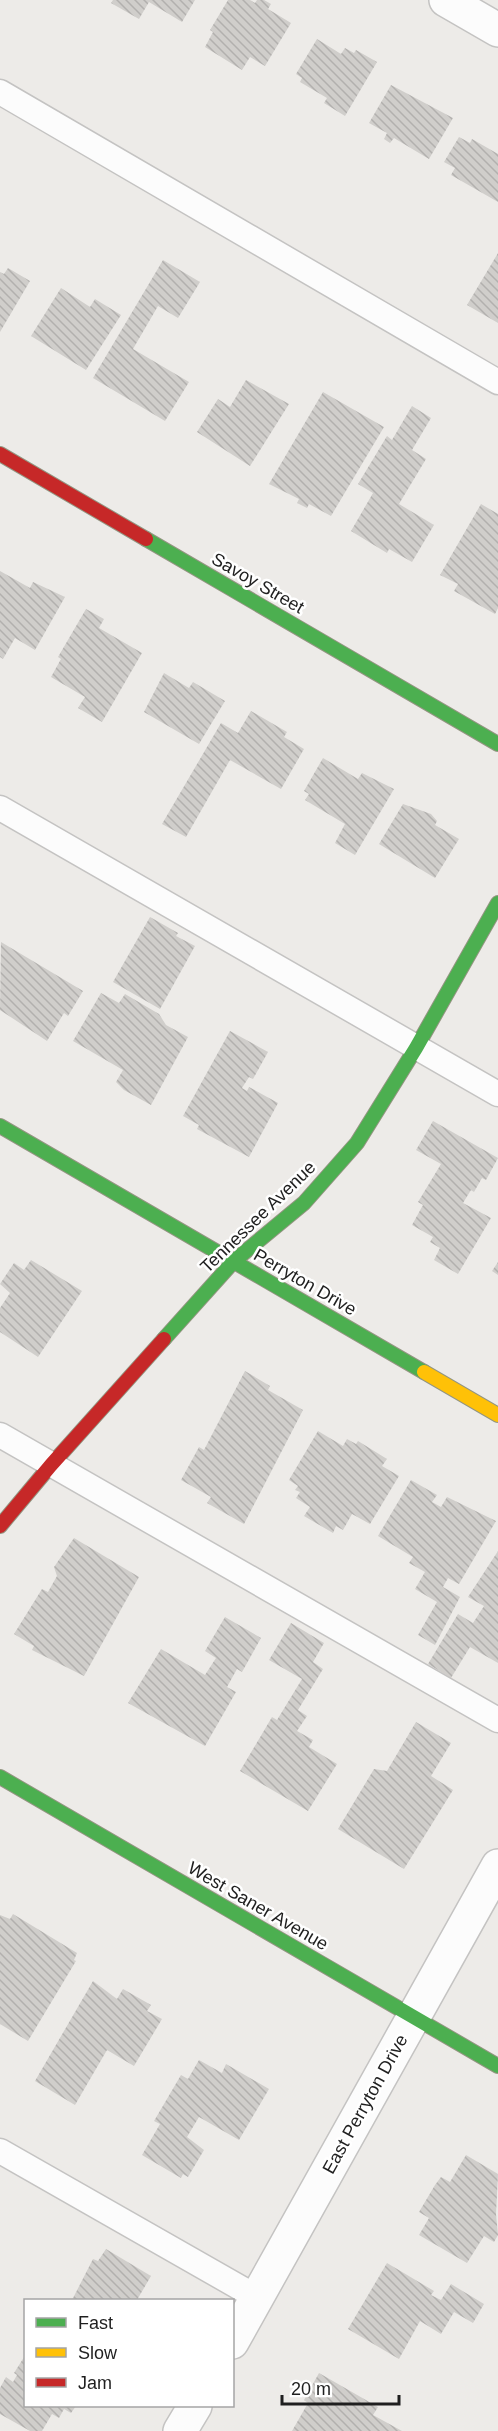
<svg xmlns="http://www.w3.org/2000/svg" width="498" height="2431" font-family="Arial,sans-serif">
<defs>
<pattern id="building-back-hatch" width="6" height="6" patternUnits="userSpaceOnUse" patternTransform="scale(1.5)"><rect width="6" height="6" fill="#d0cecb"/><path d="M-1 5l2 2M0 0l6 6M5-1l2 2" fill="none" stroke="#b2b0ae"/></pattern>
</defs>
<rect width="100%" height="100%" fill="#edebe8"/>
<!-- building -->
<path fill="url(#building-back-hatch)" d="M113,0H195L182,22L149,2L139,19L111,3Z
M228,0H250L255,3L257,0H264L271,4L268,9L291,23L265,66L250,57L242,70L205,47L213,32L210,30Z
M317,39L341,54L345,48L354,53L356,50L377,62L345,116L324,103L327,98L300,82L302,78L296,74Z
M391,85L453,118L429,159L394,138L390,143L384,139L387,133L369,123Z
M459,137L470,143L472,139L498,154V202L451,175L455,168L444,162Z
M498,253V323L467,305Z
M163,260L200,282L178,318L158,306L133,349L189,382L165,421L93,378Z
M8,268L30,281L0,332V272L4,274Z
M61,288L90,307L95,299L121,315L86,370L31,336Z
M246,380L289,404L250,466L197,432L218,399L230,407Z
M323,392L384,427L331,516L309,504L307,508L297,503L299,499L269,484Z
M412,406L431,418L412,450L426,459L399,504L434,525L412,562L389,549L387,553L351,531L373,493L358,484L387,436L392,440Z
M481,504L498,514V608L495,614L454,591L458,584L440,575Z
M0,571L30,588L33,582L65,597L35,650L15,638L3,659L0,657Z
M86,609L104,619L99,628L142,653L102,722L78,708L85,697L51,677L61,659L58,657Z
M164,673L189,688L193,682L225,701L199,744L144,712Z
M251,711L287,732L284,737L304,749L281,789L230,760L186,837L162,824L221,723L238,733Z
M323,758L358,779L362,773L394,789L355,855L335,843L345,824L305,800L309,794L304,791Z
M403,804L431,814L437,821L435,825L459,839L435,878L379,844Z
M150,917L178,933L176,936L195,946L160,1009L113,982Z
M1,942L83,991L68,1016L64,1013L47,1041L0,1010Z
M101,993L119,1003L125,994L159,1014L166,1025L188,1037L151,1105L124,1090L116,1082L123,1070L73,1041Z
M230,1031L268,1052L253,1079L249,1077L242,1088L247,1091L249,1087L278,1103L249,1157L197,1129L199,1125L183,1116Z
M433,1121L498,1158L486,1180L482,1178L474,1192L471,1190L463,1203L491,1218L458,1274L434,1260L440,1248L430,1242L433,1237L412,1225L423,1205L418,1202L441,1164L416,1150Z
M31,1260L82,1291L38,1357L0,1332V1308L10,1293L0,1284L14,1263L24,1270Z
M498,1262V1275L492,1271Z
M245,1371L270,1386L268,1390L303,1410L244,1524L207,1503L211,1497L181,1480L199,1447L204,1450Z
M318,1431L343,1446L347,1439L356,1444L358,1441L387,1459L382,1466L399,1476L370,1524L352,1514L343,1530L336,1526L333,1533L304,1516L310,1507L296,1498L300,1492L295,1490L298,1486L289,1480Z
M411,1480L437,1495L432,1502L441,1507L447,1497L496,1521L459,1584L448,1578L443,1587L460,1597L435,1645L418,1635L437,1602L415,1589L425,1572L409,1563L413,1557L378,1536Z
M74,1538L139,1577L84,1676L32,1650L34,1646L14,1634L42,1589L48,1592L57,1576L54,1567Z
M498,1551V1663L470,1647L451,1678L428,1664L458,1614L473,1623L484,1606L468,1597Z
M225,1617L261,1638L242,1672L237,1669L227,1687L236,1692L205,1746L128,1703L161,1649L205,1675L216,1658L205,1651Z
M291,1623L324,1643L313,1662L323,1669L298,1710L307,1716L297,1731L313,1740L309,1747L337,1764L308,1811L240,1771L272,1717L277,1720L302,1679L269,1660Z
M416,1722L451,1743L431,1776L453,1790L404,1869L338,1829L374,1769L387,1771Z
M13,1914L77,1953L74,1960L76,1961L28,2041L0,2024V1915L10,1919Z
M93,1981L117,1999L123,1989L151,2005L147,2011L162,2019L134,2066L107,2050L75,2105L35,2081Z
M199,2060L222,2073L226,2064L269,2089L239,2140L199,2117L187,2137L204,2150L188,2177L183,2174L181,2178L142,2155L160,2124L154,2121L181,2075L188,2079Z
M466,2155L498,2174L496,2214L498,2235L494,2242L484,2236L467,2263L419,2235L429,2218L419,2212L435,2185L441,2177L450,2182Z
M106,2249L151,2276L137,2300H72L93,2259L98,2261Z
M387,2263L434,2291L431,2295L441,2300L451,2284L484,2304L473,2323L454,2312L441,2334L420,2321L399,2359L348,2329Z
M26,2354V2406H76L71,2413L64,2409L59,2418L52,2414L42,2431H30L0,2414V2388L6,2377L13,2382L17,2375L14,2373Z
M319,2373L378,2407L373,2415L402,2431H292L308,2403L304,2400Z"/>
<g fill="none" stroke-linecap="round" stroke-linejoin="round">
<defs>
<path id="lane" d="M0,92L498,382
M0,808L498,1094
M0,1435L498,1720
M0,2151L258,2298"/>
<path id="street" d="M446,0L498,30
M232,2342L498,1866
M180,2431L195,2406"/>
<path id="fast" d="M146,539L498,744
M0,1126L424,1372
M164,1339L234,1261L304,1203L357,1143L416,1048L498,903
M0,1777L498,2066"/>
<path id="slow" d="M424,1372L498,1415"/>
<path id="jam" d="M0,454L146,539
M0,1526L51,1465L164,1339"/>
</defs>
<!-- lane casing -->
<use href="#lane" stroke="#c4c3c2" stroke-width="27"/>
<!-- street casing -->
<use href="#street" stroke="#c4c3c2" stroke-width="36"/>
<!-- fast casing -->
<use href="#fast" stroke="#939581" stroke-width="16"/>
<!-- slow casing -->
<use href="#slow" stroke="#939581" stroke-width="16"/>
<!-- jam casing -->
<use href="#jam" stroke="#939581" stroke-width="16"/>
<!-- lane -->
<use href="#lane" stroke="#fcfcfc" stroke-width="24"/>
<!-- street -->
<use href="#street" stroke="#fcfcfc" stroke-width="33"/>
<!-- fast -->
<use href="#fast" stroke="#4caf50" stroke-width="14"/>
<!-- slow -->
<use href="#slow" stroke="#ffc107" stroke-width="14"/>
<!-- jam -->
<use href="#jam" stroke="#c62828" stroke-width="14"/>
</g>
<g text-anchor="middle" stroke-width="5" stroke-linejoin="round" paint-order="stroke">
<!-- street labels -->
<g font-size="18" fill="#1f1f1f" stroke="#fff">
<text transform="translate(258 583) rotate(30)" y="6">Savoy Street</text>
<text transform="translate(258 1217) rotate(-44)" y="6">Tennessee Avenue</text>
<text transform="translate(305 1282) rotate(30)" y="6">Perryton Drive</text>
<text transform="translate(258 1906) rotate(30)" y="6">West Saner Avenue</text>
<text transform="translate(365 2104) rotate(-61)" y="6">East Perryton Drive</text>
</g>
</g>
<!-- legend -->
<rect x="24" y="2299" width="210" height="108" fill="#ffffff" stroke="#a5a5a5" stroke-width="1.5"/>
<rect x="36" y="2318" width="30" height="9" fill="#4caf50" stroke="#a5a5a5" stroke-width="1.5"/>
<text x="78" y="2329" font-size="18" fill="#1f1f1f">Fast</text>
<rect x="36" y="2348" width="30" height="9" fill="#ffc107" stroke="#a5a5a5" stroke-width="1.5"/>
<text x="78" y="2359" font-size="18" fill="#1f1f1f">Slow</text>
<rect x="36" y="2378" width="30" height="9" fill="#c62828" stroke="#a5a5a5" stroke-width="1.5"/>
<text x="78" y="2389" font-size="18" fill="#1f1f1f">Jam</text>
<!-- scale -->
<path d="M282 2395v9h117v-9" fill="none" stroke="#1f1f1f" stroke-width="3"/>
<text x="291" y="2395" font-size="18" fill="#1f1f1f" stroke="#ffffff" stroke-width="4.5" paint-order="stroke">20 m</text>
</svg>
